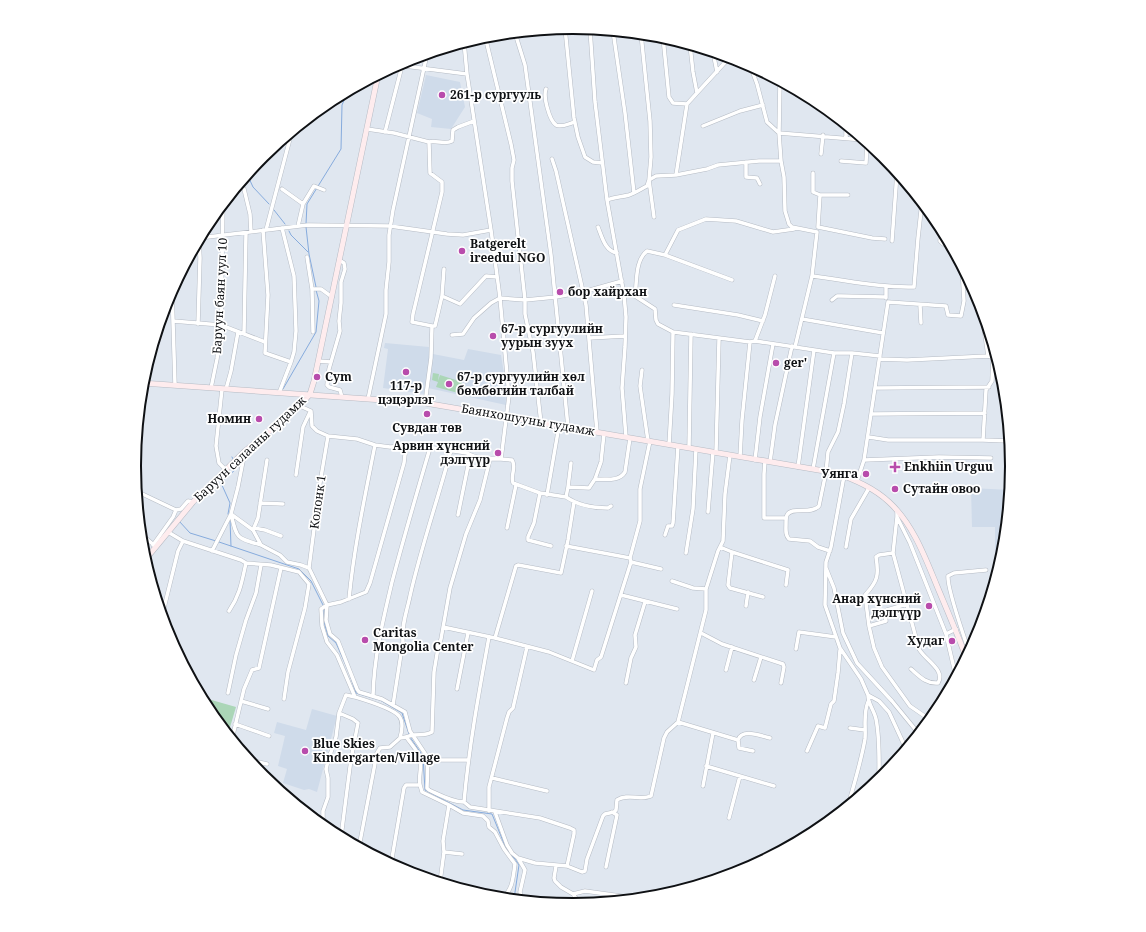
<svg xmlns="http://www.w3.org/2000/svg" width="1146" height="932" font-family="'Noto Serif',serif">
<rect width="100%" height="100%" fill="#e0e7f0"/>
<!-- built -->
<path fill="#cfdbea" d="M426,75L460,82L465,107L451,129L431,127L432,119L417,113Z
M385,343L429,347V357H430L424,394L383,388L388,349L384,348Z
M468,349L501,355L505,380L506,405L428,388L433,354L464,360Z
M971,488L1010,490L1004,552L999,566H995V527H972Z
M312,709L337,716L317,792L309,789L304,790L283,783L287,769L278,766L285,736L274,733L277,722L306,730Z"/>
<!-- green -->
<path fill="#abd6b7" d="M433,373L439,374L438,381L440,375L462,382L458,393L436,387L438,382L432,380Z
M201,697L236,707L228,734L208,710Z"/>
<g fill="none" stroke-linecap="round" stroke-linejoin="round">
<!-- stream -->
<path stroke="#86abdd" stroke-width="1" d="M247,174L253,187L269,204
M274,210L285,224
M306,224L307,204L341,149L342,105L348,91
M306,227L309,254L316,287
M289,231L291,235L308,252
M283,389L316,332L319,301L316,290
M232,457L233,459
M228,514L230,503L221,483L239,466L237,463
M230,520L231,546
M179,521L190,533L216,541
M219,542L299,569L311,581L323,605
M324,608V622L328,636L336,643L348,670
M351,678L356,693L380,700L402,713L409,734
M410,737L423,756L425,790L463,810L492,814L507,851
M509,853L515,859L519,865L514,899"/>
<defs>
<path id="street" d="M565,28L574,118L578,137L585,157L593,162L602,163
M590,29L595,102L607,200
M613,31L625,113L634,193
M515,33L525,65L551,255L568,427
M641,34L650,121L651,157L649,180L654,217
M485,36L511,144L514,160L512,168V181L525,300V314L533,352L541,423
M663,37L669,97L673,103L687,104
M713,52L717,72
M397,65L467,74
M750,65L757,84L767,122L779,133L864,140
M780,81L779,133L781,161L784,177L785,211L789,224L792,227L817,232L812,276L795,347
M546,89C543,96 549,120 556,125C561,128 570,123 575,122
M697,93L730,57
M703,126L740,111L763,105
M367,129L394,133L429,142C436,140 445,145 452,141L453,130L458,127L474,121
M385,132L403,62
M846,138V125
M821,154L823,135
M552,159L556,171L586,305L597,432
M841,161L866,163L867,142
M746,162V177L757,178L760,184
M813,173V192L820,195L818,227
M676,175L707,169L718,165L759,161H781
M244,189L250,214L251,232
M282,189L303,204L298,226
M820,195H848
M303,204L314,186L324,190
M598,227C602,237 605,251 617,253
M818,227L872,238L885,239
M941,228L940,241L943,244L950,245
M263,230L268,295L265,353L291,362
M266,230L292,131
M199,238L308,225L390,226L447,234L463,235L491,230
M892,241L897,173
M665,255L732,280
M307,257L312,289L313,332
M339,260L344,263L345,269L341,282V303L339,321L340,331L329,369L327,385L329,387L340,390L342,397
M812,276C846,280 880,288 914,287L918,238L922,202
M172,289L175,385
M312,289H321L332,297
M624,295L635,296C637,282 635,260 647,251L665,255L678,230L706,219L736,221L773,232L794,229
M442,296L460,304L486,276L497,277
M635,296L655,309L656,320L658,324L673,332
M886,298V287
M832,300L837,296H841L885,297
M674,305L738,315L763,321
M920,305L921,323
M981,307L988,356
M802,319L883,333
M173,321L221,325L265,342
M198,324L200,258L199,239
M432,326H435L442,296L444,269
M244,334L246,233
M452,335L463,334L474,318L491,303L500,298L525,300L556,297L583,292L622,281
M589,338L625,336
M755,341L765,315L775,276
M852,353L880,356
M880,359L907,360L988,356L993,358L997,357
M318,361L331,362
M642,370L640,386L648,441
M211,388L217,359L221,325L223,203
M875,388L989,387
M222,389L216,446L219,463L226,470
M226,389L231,371L238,332
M279,393L291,362L294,352L296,331L294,276L282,228
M368,399L386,314V290L389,262V235L393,210L427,54
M425,403L431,358L432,326L412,322L413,314L442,192V182L430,173L429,142
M300,406L311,411L312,426L317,431L328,436L357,439L375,445L390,447L406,446L434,448L467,453C476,459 491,459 501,459L509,396L500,298L491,230L467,74L464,42
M872,414L985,413
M626,437L622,388L625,347L626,317L624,295L607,200C615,197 622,197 629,195C635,193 641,189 647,186L649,180L656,176L676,175L687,104L697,93L693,72L690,45
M869,437L888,440H983L1008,441V430
M983,440L986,390L992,381L993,358
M669,445L672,394L673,332L750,342L755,341L834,353H852L844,404L838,432L828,452L826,472L819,506C811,515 792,506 787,515C786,517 786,522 786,524C786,530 785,535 789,539L810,541L818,547L830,551
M406,446L404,463L370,583L366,592L341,602L327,605L326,620L330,634L338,641L357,689L359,692L382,699L405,712L410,731L428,758L427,788L429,790C440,795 452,802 464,802
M689,448L691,334
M716,453L719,339
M740,457L742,420L750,342
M501,459L512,460C517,467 510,475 513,483L540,493L566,497L568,487L589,488L595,479C605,479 619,482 625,472L630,438
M755,460L760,417L773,344
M864,460L888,302L946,306L948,315L961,316L964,301L962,267
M765,461L764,474V518H786
M770,462L775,425L792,346
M798,467L814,350
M813,469L834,353
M296,475L303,427L310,412
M844,476L831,547L826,562L825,605L840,648L861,679L868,695L879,701L889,712L906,749
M595,479L601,462L604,434
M857,481L864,460L939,457L991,458
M568,487L571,463
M136,491L176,510L181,509L188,501L193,502
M540,493L534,523L528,537V540L551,546
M547,495L559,426
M566,497C579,506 593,508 608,508L611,506
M260,503L283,504
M897,510V517L910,543L946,634
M708,512L713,452
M231,514L253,530L261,545L280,555L287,562L301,565L309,568L327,605L321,609L322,626L327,642L337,655L355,697L346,695L339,713L336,737L328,761L326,769L328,778V797L323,811V826
M231,514C237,539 236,538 261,545
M458,515L470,456
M897,517L893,553L919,649C925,660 946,670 938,683C926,684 919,676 911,669
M254,528L265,530L281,536
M507,528L516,485
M253,530L258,518L267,460
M168,532L183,541L241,560L246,563L271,565L299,572L309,584L305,608L288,672L284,699
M141,534L155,546
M665,535L668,526H672L673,523L678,446
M153,545L173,517L176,510
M566,546L630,558
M720,547L732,552L788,570L786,585
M846,547L851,519L869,488
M212,551L231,514L238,487L245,451
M732,552L728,585L730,588L763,597
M686,553L693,509L696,449
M893,553L879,555L876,557C879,575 878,581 865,595L869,626L874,648L882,667L910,706L926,717
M631,562L661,569
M309,568L320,483L328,436
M826,568L834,588L843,633L857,663L892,701L919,734
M672,581L693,588L706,589
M621,595L677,609
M349,599C354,547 365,496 375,445
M746,606L748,592
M229,611C240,595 242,581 246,563
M162,616L178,551L183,541
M869,626L886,621L885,613L887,610L907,604
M443,627L495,638L549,652L594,670L597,660L601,657L631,562L630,558L640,521V489L650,441
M956,629L946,634L956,677
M701,633L722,644L783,664L784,667L781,683
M489,637C479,692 469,746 464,802L470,807L540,818L570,828L574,830V834L567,866
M495,638L516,566L518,565L561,573L568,540L574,502
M966,643C962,630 947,588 948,576L954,573L986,570
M796,649L799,632L836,637
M572,661L592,591
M726,670L732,647
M754,680L761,657
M626,683L631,658L636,647L635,635L645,602
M457,689L468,633
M228,693L236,655L246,620L256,593L261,565
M868,695C868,704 874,710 876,719C880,739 879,760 879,780
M373,696C374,656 383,620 392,582C404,537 417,492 430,448
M355,697C365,700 392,708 399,716C404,722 402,731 400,738
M241,701L268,709
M393,705L403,641C401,626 407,611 410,596C421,547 438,499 451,450
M339,713L353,719L358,723L351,759L341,837
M678,722L738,740C742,728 761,736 770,738
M235,724L269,736
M850,728L865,730
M232,739L244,689L252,670L259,668L281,568
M738,740L739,748L753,751
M807,751L818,726L825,728L831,704L834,701L838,673L840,650
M428,758L433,760H468
M249,760L267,764
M706,766L774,786
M492,778L547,791
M420,785L422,792L449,805L443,841L444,852L440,882
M703,786L713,733
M449,805L463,813L483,816L488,821L489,827L495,832L504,849L515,864C513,877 513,890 502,898
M848,806C854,784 861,762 865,739C866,726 863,714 868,702
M489,811V787L507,718L509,712L513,708L527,647
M495,812L507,845L512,853L518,858L535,863L567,866L582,872L585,871L587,859L603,816L605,814L614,812L616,810L617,800C628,793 640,801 651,796L664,738L667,732L678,722L706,610V589L718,551L723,541L725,494L730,455
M729,818L740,776
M359,847L377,753L380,748L390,747L400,738C405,738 408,736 413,735C420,734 425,736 432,732L434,672L438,648L441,639L450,588L466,534L480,500L490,459
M444,852L462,854
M518,858L525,870L520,892L522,900
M391,864L404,788L406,785H420C418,776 423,765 419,756C417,750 411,744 407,738
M556,866L554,878L555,881L561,887L573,894L580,904
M606,867L617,815L612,812
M437,881L453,886
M479,894L499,898
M573,894L585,891L628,897L632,899
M616,896L622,900"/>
<path id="secondary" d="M142,383L425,403L836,473C855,480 874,488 889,502C913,524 925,557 937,586C947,610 957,633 966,657
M145,560L193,502L208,487L245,451L300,406L310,394L314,381L378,75"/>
</defs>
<!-- street casing -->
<use href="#street" stroke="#b5bbc4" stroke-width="4.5"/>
<!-- secondary casing -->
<use href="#secondary" stroke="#b5bbc4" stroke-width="6"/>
<!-- street -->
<use href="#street" stroke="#fff" stroke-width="3.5"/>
<!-- secondary -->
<use href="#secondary" stroke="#feecee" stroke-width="5"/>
</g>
<!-- markers -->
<g fill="#b84cac" stroke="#fff" stroke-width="1.5">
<circle cx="442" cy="95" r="4"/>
<circle cx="462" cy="251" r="4"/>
<circle cx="560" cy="292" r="4"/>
<circle cx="493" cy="336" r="4"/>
<circle cx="776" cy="363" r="4"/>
<circle cx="406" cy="372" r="4"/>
<circle cx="317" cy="377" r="4"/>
<circle cx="449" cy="384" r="4"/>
<circle cx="427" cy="414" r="4"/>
<circle cx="259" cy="419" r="4"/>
<circle cx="498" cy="453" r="4"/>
<path d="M893 461h4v4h4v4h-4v4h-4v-4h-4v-4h4z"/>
<circle cx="866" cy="474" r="4"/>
<circle cx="895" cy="489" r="4"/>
<circle cx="929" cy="606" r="4"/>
<circle cx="365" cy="640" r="4"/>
<circle cx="952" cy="641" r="4"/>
<circle cx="305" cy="751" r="4"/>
</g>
<g text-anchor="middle" stroke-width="3.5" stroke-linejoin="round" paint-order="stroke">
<!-- poi labels -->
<g font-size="12" font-weight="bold" fill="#0f1114" stroke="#fff" text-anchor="start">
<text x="450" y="99">261-р сургууль</text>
<text x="470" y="248">Batgerelt<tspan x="470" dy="14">ireedui NGO</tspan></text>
<text x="568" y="296">бор хайрхан</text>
<text x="501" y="333">67-р сургуулийн<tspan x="501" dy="14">уурын зуух</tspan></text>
<text x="784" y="367">ger'</text>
<text x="325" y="381">Cym</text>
<text x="457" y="381">67-р сургуулийн хөл<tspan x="457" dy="14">бөмбөгийн талбай</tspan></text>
<text x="406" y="390" text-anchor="middle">117-р<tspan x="406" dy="14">цэцэрлэг</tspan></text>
<text x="251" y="423" text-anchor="end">Номин</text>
<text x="427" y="432" text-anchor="middle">Сувдан төв</text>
<text x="490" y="450" text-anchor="end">Арвин хүнсний<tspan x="490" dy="14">дэлгүүр</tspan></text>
<text x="904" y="471">Enkhiin Urguu</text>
<text x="858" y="478" text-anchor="end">Уянга</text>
<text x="903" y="493">Сутайн овоо</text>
<text x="921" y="603" text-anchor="end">Анар хүнсний<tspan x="921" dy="14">дэлгүүр</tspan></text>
<text x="373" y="637">Caritas<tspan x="373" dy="14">Mongolia Center</tspan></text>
<text x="944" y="645" text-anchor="end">Худаг</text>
<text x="313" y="748">Blue Skies<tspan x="313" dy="14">Kindergarten/Village</tspan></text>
</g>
<!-- street labels -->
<g font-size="12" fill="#0f1114" stroke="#fff">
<text transform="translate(220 296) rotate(-87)" y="4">Баруун баян уул 10</text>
<text transform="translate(528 420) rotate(10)" y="4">Баянхошууны гудамж</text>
<text transform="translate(250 449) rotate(-43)" y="4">Баруун салааны гудамж</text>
<text transform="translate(318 502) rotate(-82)" y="4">Колонк 1</text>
</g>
</g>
<!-- crop -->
<path d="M0 0H1146V932H0ZM141 466a432 432 0 1 1 864 0a432 432 0 1 1-864 0Z" fill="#fff" fill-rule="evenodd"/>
<path fill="none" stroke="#0f1114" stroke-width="2" d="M141 466a432 432 0 1 1 864 0a432 432 0 1 1-864 0Z"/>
</svg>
